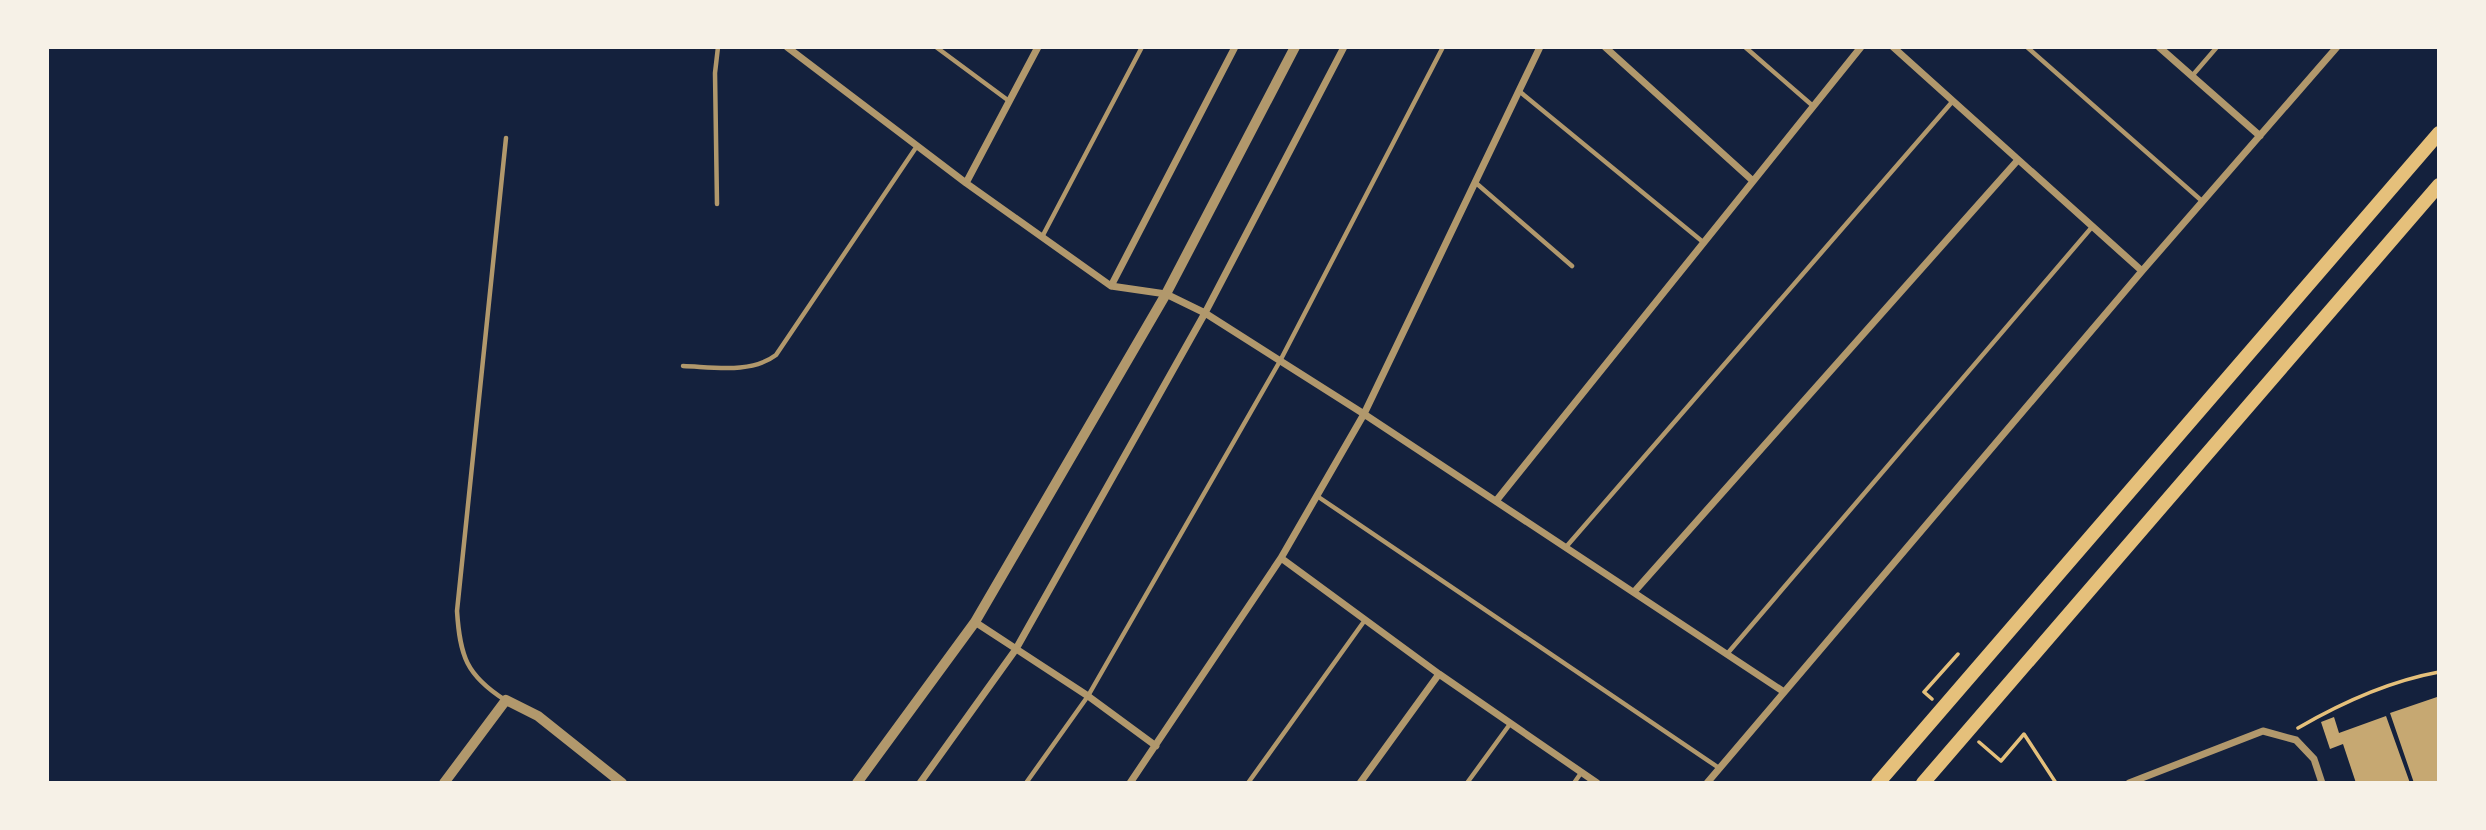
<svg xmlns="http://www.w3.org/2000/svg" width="2486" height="830" font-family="Poppins,sans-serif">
<rect width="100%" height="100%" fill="#14213d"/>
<!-- building -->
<path fill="#c6a872" d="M2437,697L2439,783H2414L2390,713Z
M2386,716L2410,783H2356L2343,744L2330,749L2321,722L2334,717L2339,733Z"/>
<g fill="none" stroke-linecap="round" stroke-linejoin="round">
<!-- path -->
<path stroke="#e5c07b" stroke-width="3.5" d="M1932,699L1924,692L1958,654
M2298,728C2341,703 2390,681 2439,672
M1979,742L2001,761L2024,734L2056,783"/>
<!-- service -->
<path stroke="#b1986c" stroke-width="4.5" d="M936,47L1009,101
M1745,47L1813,106
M2027,47L2202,201
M2192,76L2217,47
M1519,91L1703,242
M1476,183L1572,266
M717,204L715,73L718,47
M1042,237L1142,47
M683,366C713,367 751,374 776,355L917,146
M1317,496L1719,768
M1566,547L1952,102
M1727,654L2092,227
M505,700C466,675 460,656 457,611L506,138
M1026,783L1088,696L1280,361L1443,47
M1248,783L1365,620
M1467,783L1510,724
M1574,783L1581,773"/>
<!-- minor -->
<path stroke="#b1986c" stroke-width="7" d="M787,47L966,183L1111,286L1166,294L1205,313L1364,414L1784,692
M1605,47L1753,181
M1893,47L2142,271
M2159,47L2260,136
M966,183L1038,47
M1111,286L1235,47
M1496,501L1861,47
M1281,558L1439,674L1597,783
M1634,592L2017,161
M975,622L1088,696L1156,746
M920,783L1016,649L1205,313L1344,47
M1130,783L1281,558L1364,414L1540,47
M1360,783L1439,674
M1707,783L2142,271L2337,47
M2129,783L2263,731L2296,740L2314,759L2322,783"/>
<!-- tertiary -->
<path stroke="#b1986c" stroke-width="10" d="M444,783L506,700L538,716L622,783
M857,783L975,622L1166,294L1295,47"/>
<!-- trunk -->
<path stroke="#e5c07b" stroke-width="14" d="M1878,783L2439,133
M1923,783L2439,185"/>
</g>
<!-- border -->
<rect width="2486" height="830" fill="none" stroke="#f6f1e7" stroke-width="98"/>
</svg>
